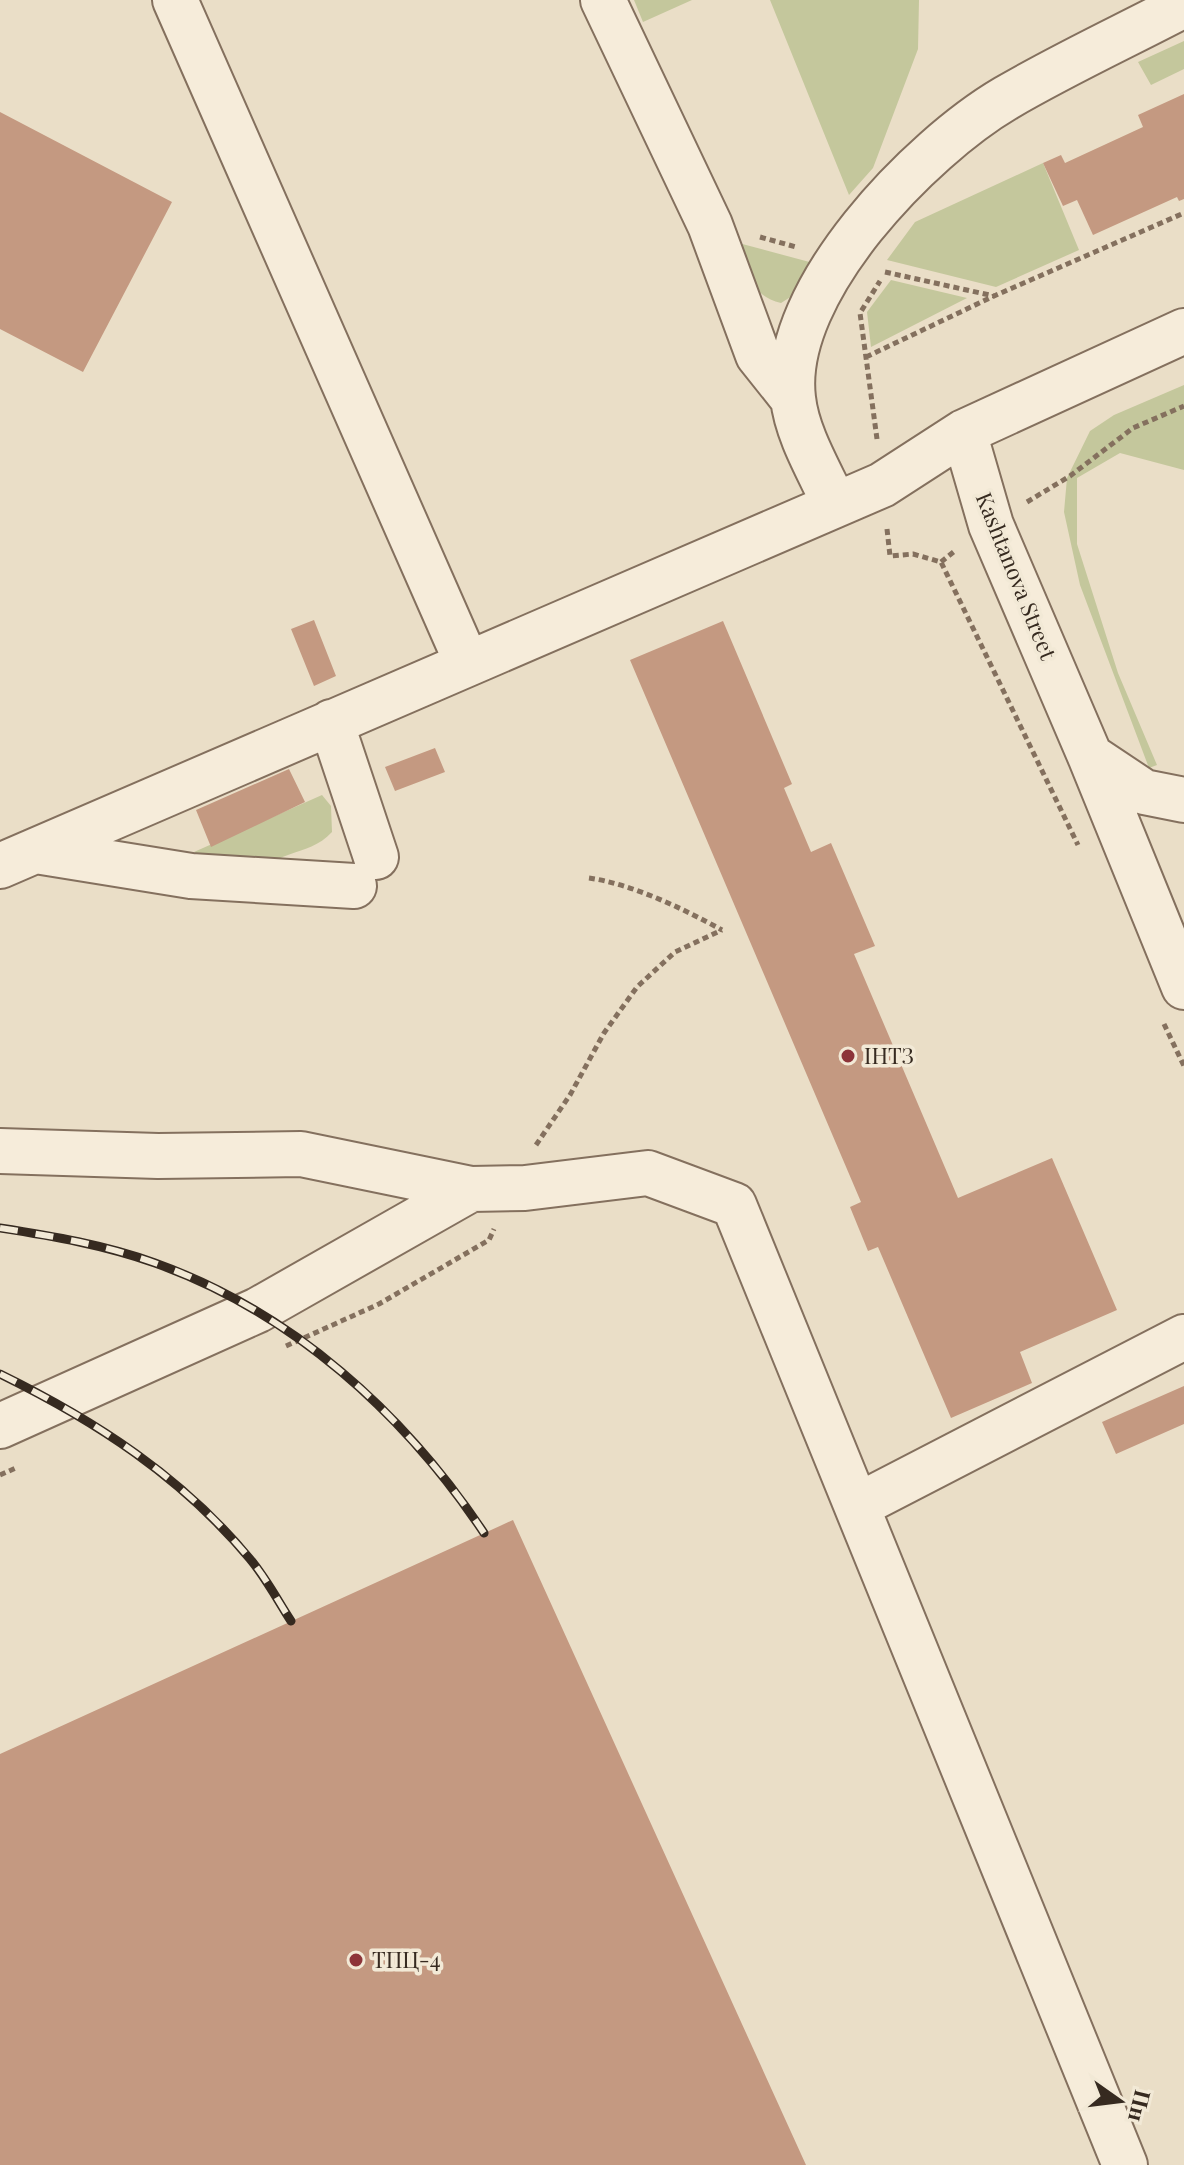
<svg xmlns="http://www.w3.org/2000/svg" width="1184" height="2165" font-family="'Playfair Display',serif">
<rect width="100%" height="100%" fill="#eadec7"/>
<!-- green -->
<path fill="#c4c79c" d="M634,0H692L643,22Z
M770,0H919L918,49L873,168L849,195Z
M1184,41V69L1151,85L1138,62Z
M1043,163L1079,250L996,287L887,260L915,222Z
M731,241L817,264L792,296L781,303C750,296 743,267 731,241Z
M891,280L967,298L871,347L867,312Z
M1184,385V470L1120,453L1077,478V544L1118,673L1157,765L1149,768L1080,585L1064,512L1067,478L1090,431L1114,415Z
M322,795L331,806L332,832C319,846 305,849 288,855C254,868 226,876 194,852Z"/>
<!-- building -->
<path fill="#c49981" d="M1184,94V199L1179,201L1177,197L1093,235L1077,200L1063,206L1043,163L1061,155L1065,163L1143,127L1138,115Z
M0,112L172,202L83,372L0,329Z
M314,620L336,676L314,686L291,629Z
M723,621L792,784L784,788L811,852L831,843L875,946L854,954L958,1198L1052,1158L1117,1310L1020,1352L1032,1383L951,1418L878,1247L868,1251L850,1207L861,1202L630,660Z
M435,748L445,772L395,791L385,767Z
M289,769L305,802L211,847L196,810Z
M1184,1386V1424L1116,1454L1102,1422Z
M513,1520L806,2165H0V1754Z"/>
<g fill="none" stroke-linecap="round" stroke-linejoin="round">
<defs>
<path id="minor" d="M175,0L467,663
M603,0L710,225L758,355L793,399
M964,432L991,525L1090,756L1144,792L1184,800
M835,505C820,472 797,435 793,398C780,291 921,148 1006,98C1064,64 1125,36 1184,5
M331,722L376,857
M1090,756L1184,987
M36,851L191,876L354,886
M0,866L882,485L964,432L1184,331
M0,1151L158,1156L301,1154L471,1189L525,1188L648,1173L734,1205L1125,2165
M0,1426L258,1310L471,1189
M857,1506L1184,1337"/>
</defs>
<!-- minor casing -->
<use href="#minor" stroke="#84705e" stroke-width="48"/>
<!-- path -->
<path stroke="#84705e" stroke-width="5" stroke-dasharray="6 4" stroke-linecap="butt" d="M760,237L796,247
M885,272L994,296
M866,357L994,296L1184,213
M877,439L860,313L880,281
M1027,502L1070,476L1133,428L1184,406
M887,529L890,556L913,554L941,562L1078,845
M941,562L956,550
M589,878C632,884 684,909 722,930
M1164,1024L1184,1066
M536,1145L570,1095L604,1033L637,987L675,952L722,930
M286,1346L379,1304L489,1240L494,1229
M0,1475L18,1467"/>
<!-- minor -->
<use href="#minor" stroke="#f6ecda" stroke-width="44"/>
<defs>
<path id="rail" d="M0,1228C52,1236 105,1245 155,1263C292,1312 404,1413 484,1533
M0,1374C96,1421 182,1477 250,1559C266,1578 278,1601 291,1621"/>
</defs>
<!-- rail casing -->
<use href="#rail" stroke="#362a20" stroke-width="9"/>
<!-- rail -->
<use href="#rail" stroke="#f2e9d6" stroke-width="6" stroke-dasharray="18" stroke-linecap="butt"/>
</g>
<!-- markers -->
<g fill="#8d3439" stroke="#f2e9d6" stroke-width="3">
<circle cx="848" cy="1056" r="8"/>
<circle cx="356" cy="1960" r="8"/>
</g>
<g text-anchor="middle" stroke-width="7" stroke-linejoin="round" paint-order="stroke">
<!-- street labels -->
<g font-size="22" fill="#362a20" stroke="#f2e9d6">
<text transform="translate(1016 576) rotate(68)" y="8">Kashtanova Street</text>
</g>
<!-- poi labels -->
<g font-size="22" fill="#362a20" stroke="#f2e9d6" text-anchor="start">
<text x="864" y="1064">ІНТЗ</text>
<text x="372" y="1968">ТПЦ-4</text>
</g>
</g>
<!-- north arrow -->
<g transform="translate(1120 2101) rotate(104)" stroke="#f2e9d6" stroke-width="6" paint-order="stroke">
<path d="M0-6L14 30L0 20L-14 30Z" fill="#362a20"/>
<text y="-12" font-size="22" font-weight="bold" text-anchor="middle" fill="#362a20">Пн</text>
</g>
</svg>
